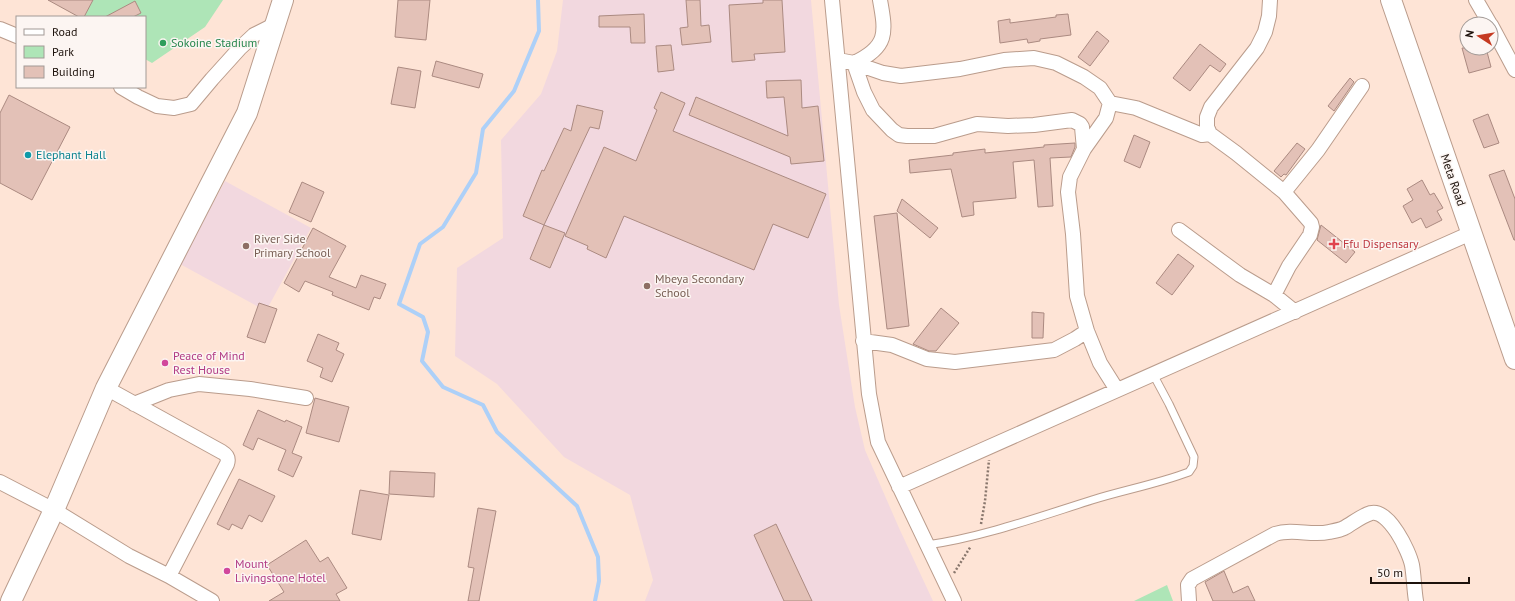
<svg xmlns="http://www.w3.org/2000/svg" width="1515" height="601" font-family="'PT Sans',sans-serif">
<rect width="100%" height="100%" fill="#fee4d6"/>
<!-- education -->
<path fill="#f2d8df" d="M563,0H811L839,305L855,407L865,450L899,528L933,601H645L653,580L630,495L564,457L497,384L455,356L457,268L503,238L501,140L541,94L557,51Z
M225,181L311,228L266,311L180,264Z"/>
<!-- green -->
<path fill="#aee5b7" d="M49,0H223L205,27L152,63L145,59V17H79Z
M1167,585L1173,601H1134Z"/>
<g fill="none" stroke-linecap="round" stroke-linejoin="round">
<!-- stream -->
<path stroke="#add0f8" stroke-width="4" d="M538,0L539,31L514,91L483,129L476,173L443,227L420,244L399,304L423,317L428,332L422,361L443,387L483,405L497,432L577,506L598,557L599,581L595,601"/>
</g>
<!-- building -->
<path fill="#e3c1b7" stroke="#ab8a81" d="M48,0H93L84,17H79Z
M398,0H430L426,40L395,37Z
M686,0H700L701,26L709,25L711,42L682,45L680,28L688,27Z
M763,0H782L785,52L754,54L755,60L732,62L729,5L763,3Z
M135,1L141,13L133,17H105Z
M644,14L645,43H631L630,27H599V16Z
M1068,14L1071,35L1040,39V41L1028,43L1027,39L1000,43L998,21L1010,19V23L1056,17V15Z
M1097,31L1109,41L1090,66L1078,57Z
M1200,44L1226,64L1220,72L1210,65L1190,91L1173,78Z
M671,45L674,70L658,72L656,46Z
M1462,48H1486L1491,67L1469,73Z
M436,61L483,74L479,88L432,76Z
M398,67L421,71L415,108L391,104Z
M1350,78L1354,82L1334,111L1328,106Z
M801,80L802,108L818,106L824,161L791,164L790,157L689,115L696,97L788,136L784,97L767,98L766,81Z
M661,92L685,103L673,131L826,194L808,238L773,224L754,270L624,216L606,258L587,249L588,246L565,236L604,147L636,161L657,110L654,108Z
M9,95L70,127L32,200L0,183V113Z
M577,105L603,111L599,129L590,127L544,225L523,216L542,170L544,171L564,128L571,131Z
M1488,114L1499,143L1484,148L1473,120Z
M1134,135L1150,142L1140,168L1124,161Z
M1075,143V147L1071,157L1050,158L1053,206L1038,207L1034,160L1013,162L1016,198L973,202L974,215L962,217L951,169L910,173L909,160L953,155V153L985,149V153L1044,147V145Z
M1297,143L1305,149L1286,175L1284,174L1281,177L1274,171Z
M1504,170L1515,199V240H1514L1489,175Z
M1422,180L1430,195L1434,193L1443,208L1437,211L1442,220L1426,228L1421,218L1412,223L1403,206L1413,200L1407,189Z
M302,182L324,192L311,222L289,212Z
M902,199L938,228L930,238L897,211Z
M897,213L909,326L887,329L874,216Z
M544,225L565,233L550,268L530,259Z
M1321,225L1355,252L1346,263L1317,240Z
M313,228L346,246L329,277L356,288L361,275L386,284L380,299L374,297L369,310L332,295L333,292L305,281L299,292L284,283Z
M1178,254L1194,266L1172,295L1156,283Z
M259,303L277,309L265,343L247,337Z
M941,308L959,323L936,351H929L913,344Z
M1032,312L1044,313L1043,338H1032Z
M318,334L339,343L336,350L344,354L332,382L320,377L323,368L307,361Z
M315,398L349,407L339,442L306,433Z
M258,410L285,422L286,420L302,427L292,453L302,457L293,477L278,470L286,450L258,438L253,450L243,445Z
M390,471L435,473L434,497L389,494Z
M239,479L275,496L262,522L249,515L242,529L232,524L229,530L217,524Z
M360,490L389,495L381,540L352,534Z
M478,508L496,511L479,601H468L474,568L468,567Z
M776,524L812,601H784L754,535Z
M306,540L320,562L328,557L347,588L336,594L340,601H269L284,592L267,565Z
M1224,571L1233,593L1248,586L1255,601H1213L1205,582Z"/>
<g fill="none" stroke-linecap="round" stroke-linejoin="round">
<defs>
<path id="lane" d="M927,545C983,537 1038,517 1092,500C1124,490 1157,484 1189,472L1193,466L1194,457L1169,404L1153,374"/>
<path id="street" d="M832,0L869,394L878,442L954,601
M1270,0L1269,16L1265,32L1257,48L1211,107L1207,117V127L1210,134L1236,153L1284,192L1311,223L1312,227L1310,235L1289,266L1274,295
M1476,0L1490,24
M1491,25L1515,70
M0,29L17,36
M838,60L854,63L864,92L873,110L892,130L899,135L907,136H934L977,124L1008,126L1034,125L1072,120L1080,124L1082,127L1084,149L1070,177L1068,192L1073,234L1077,296L1087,331L1100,363L1117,390
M854,63L883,73L901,76L960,69L1004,60L1034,58L1056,63L1084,77L1100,88L1110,103L1106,118L1084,149
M854,63C888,47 886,33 880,0
M121,87L138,97L157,106L174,108L191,104L212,79L240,48L254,35L276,24
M1110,103L1136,108L1202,135L1210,134
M1284,192L1318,150L1362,86
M1179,230L1225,264L1240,275L1274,295L1295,312
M863,341L892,345L927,359L955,362L1054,350L1075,339L1087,331
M106,388L222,452C227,455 229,458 227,464L169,576
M134,404L169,390L199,384L250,389L306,398
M0,482L54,510L129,556L169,576L212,601
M899,487L1471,233
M1189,601L1188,585L1192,579L1275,534C1293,528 1311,536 1329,532C1334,531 1340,530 1344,528C1353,523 1361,516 1371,513C1389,509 1409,551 1412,565C1414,576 1414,589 1416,601"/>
<path id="secondary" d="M1391,0L1515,359
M11,601L54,510L106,388L247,113L283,0"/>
</defs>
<!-- lane casing -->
<use href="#lane" stroke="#ba9c8c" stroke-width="9"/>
<!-- street casing -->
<use href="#street" stroke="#ba9c8c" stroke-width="16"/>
<!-- secondary casing -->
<use href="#secondary" stroke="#ba9c8c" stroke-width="22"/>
<!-- path -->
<path stroke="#89776d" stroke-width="2.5" stroke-dasharray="2 2" stroke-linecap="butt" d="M981,524L985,501L989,460
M954,573L971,546"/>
<!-- lane -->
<use href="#lane" stroke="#fff" stroke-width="7"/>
<!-- street -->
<use href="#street" stroke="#fff" stroke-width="14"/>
<!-- secondary -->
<use href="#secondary" stroke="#fff" stroke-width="20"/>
</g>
<!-- markers -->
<circle fill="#2e9e5b" stroke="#fcf5f2" stroke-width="1.5" cx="163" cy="43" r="4"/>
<circle fill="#0f9aa8" stroke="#fcf5f2" stroke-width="1.5" cx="28" cy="155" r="4"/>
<path fill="#e0444e" stroke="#fcf5f2" stroke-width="1.5" d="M1332 238h4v4h4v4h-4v4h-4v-4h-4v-4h4z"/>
<g fill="#8d6e63" stroke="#fcf5f2" stroke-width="1.5">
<circle cx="246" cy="246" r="4"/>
<circle cx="647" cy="286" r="4"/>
</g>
<g fill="#d1479c" stroke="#fcf5f2" stroke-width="1.5">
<circle cx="165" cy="363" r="4"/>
<circle cx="227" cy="571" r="4"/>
</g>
<g text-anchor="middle" stroke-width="3" stroke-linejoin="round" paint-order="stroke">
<!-- leisure labels -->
<g font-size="12" fill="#27864d" stroke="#fcf5f2" text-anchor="start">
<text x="171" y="47">Sokoine Stadium</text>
</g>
<!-- culture labels -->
<g font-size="12" fill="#0d838f" stroke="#fcf5f2" text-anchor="start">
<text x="36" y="159">Elephant Hall</text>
</g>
<!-- street labels -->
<g font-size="12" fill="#1c110b" stroke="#fcf5f2">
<text transform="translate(1453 180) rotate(71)" y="4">Meta Road</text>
</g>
<!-- education labels -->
<g font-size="12" fill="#785e54" stroke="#fcf5f2" text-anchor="start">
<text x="254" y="243">River Side<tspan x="254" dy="14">Primary School</tspan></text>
<text x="655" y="283">Mbeya Secondary<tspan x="655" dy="14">School</tspan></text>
</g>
<!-- health labels -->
<g font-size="12" fill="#be3a42" stroke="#fcf5f2" text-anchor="start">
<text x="1343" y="248">Ffu Dispensary</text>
</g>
<!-- hotel labels -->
<g font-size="12" fill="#b23c85" stroke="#fcf5f2" text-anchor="start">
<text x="173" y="360">Peace of Mind<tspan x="173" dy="14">Rest House</tspan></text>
<text x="235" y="568">Mount<tspan x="235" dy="14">Livingstone Hotel</tspan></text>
</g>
</g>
<!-- legend -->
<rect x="16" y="16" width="130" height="72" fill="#fcf5f2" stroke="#a29a96"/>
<rect x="24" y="29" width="20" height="6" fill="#ffffff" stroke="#a29a96"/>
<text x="52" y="36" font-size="12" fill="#1c110b">Road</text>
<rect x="24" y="46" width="20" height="12" fill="#aee5b7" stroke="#a29a96"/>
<text x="52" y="56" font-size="12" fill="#1c110b">Park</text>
<rect x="24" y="66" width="20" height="12" fill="#e3c1b7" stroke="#a29a96"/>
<text x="52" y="76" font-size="12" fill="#1c110b">Building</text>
<!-- north arrow -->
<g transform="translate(1479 36) rotate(282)"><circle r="19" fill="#fcf5f2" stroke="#a29a96"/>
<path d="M0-3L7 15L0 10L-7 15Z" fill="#c53921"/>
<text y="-6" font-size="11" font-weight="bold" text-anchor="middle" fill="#1c110b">N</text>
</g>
<!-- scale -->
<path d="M1371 577v6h98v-6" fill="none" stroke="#1c110b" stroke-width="2"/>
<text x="1377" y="577" font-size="12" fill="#1c110b" stroke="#fcf5f2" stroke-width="3" paint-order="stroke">50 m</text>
</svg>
